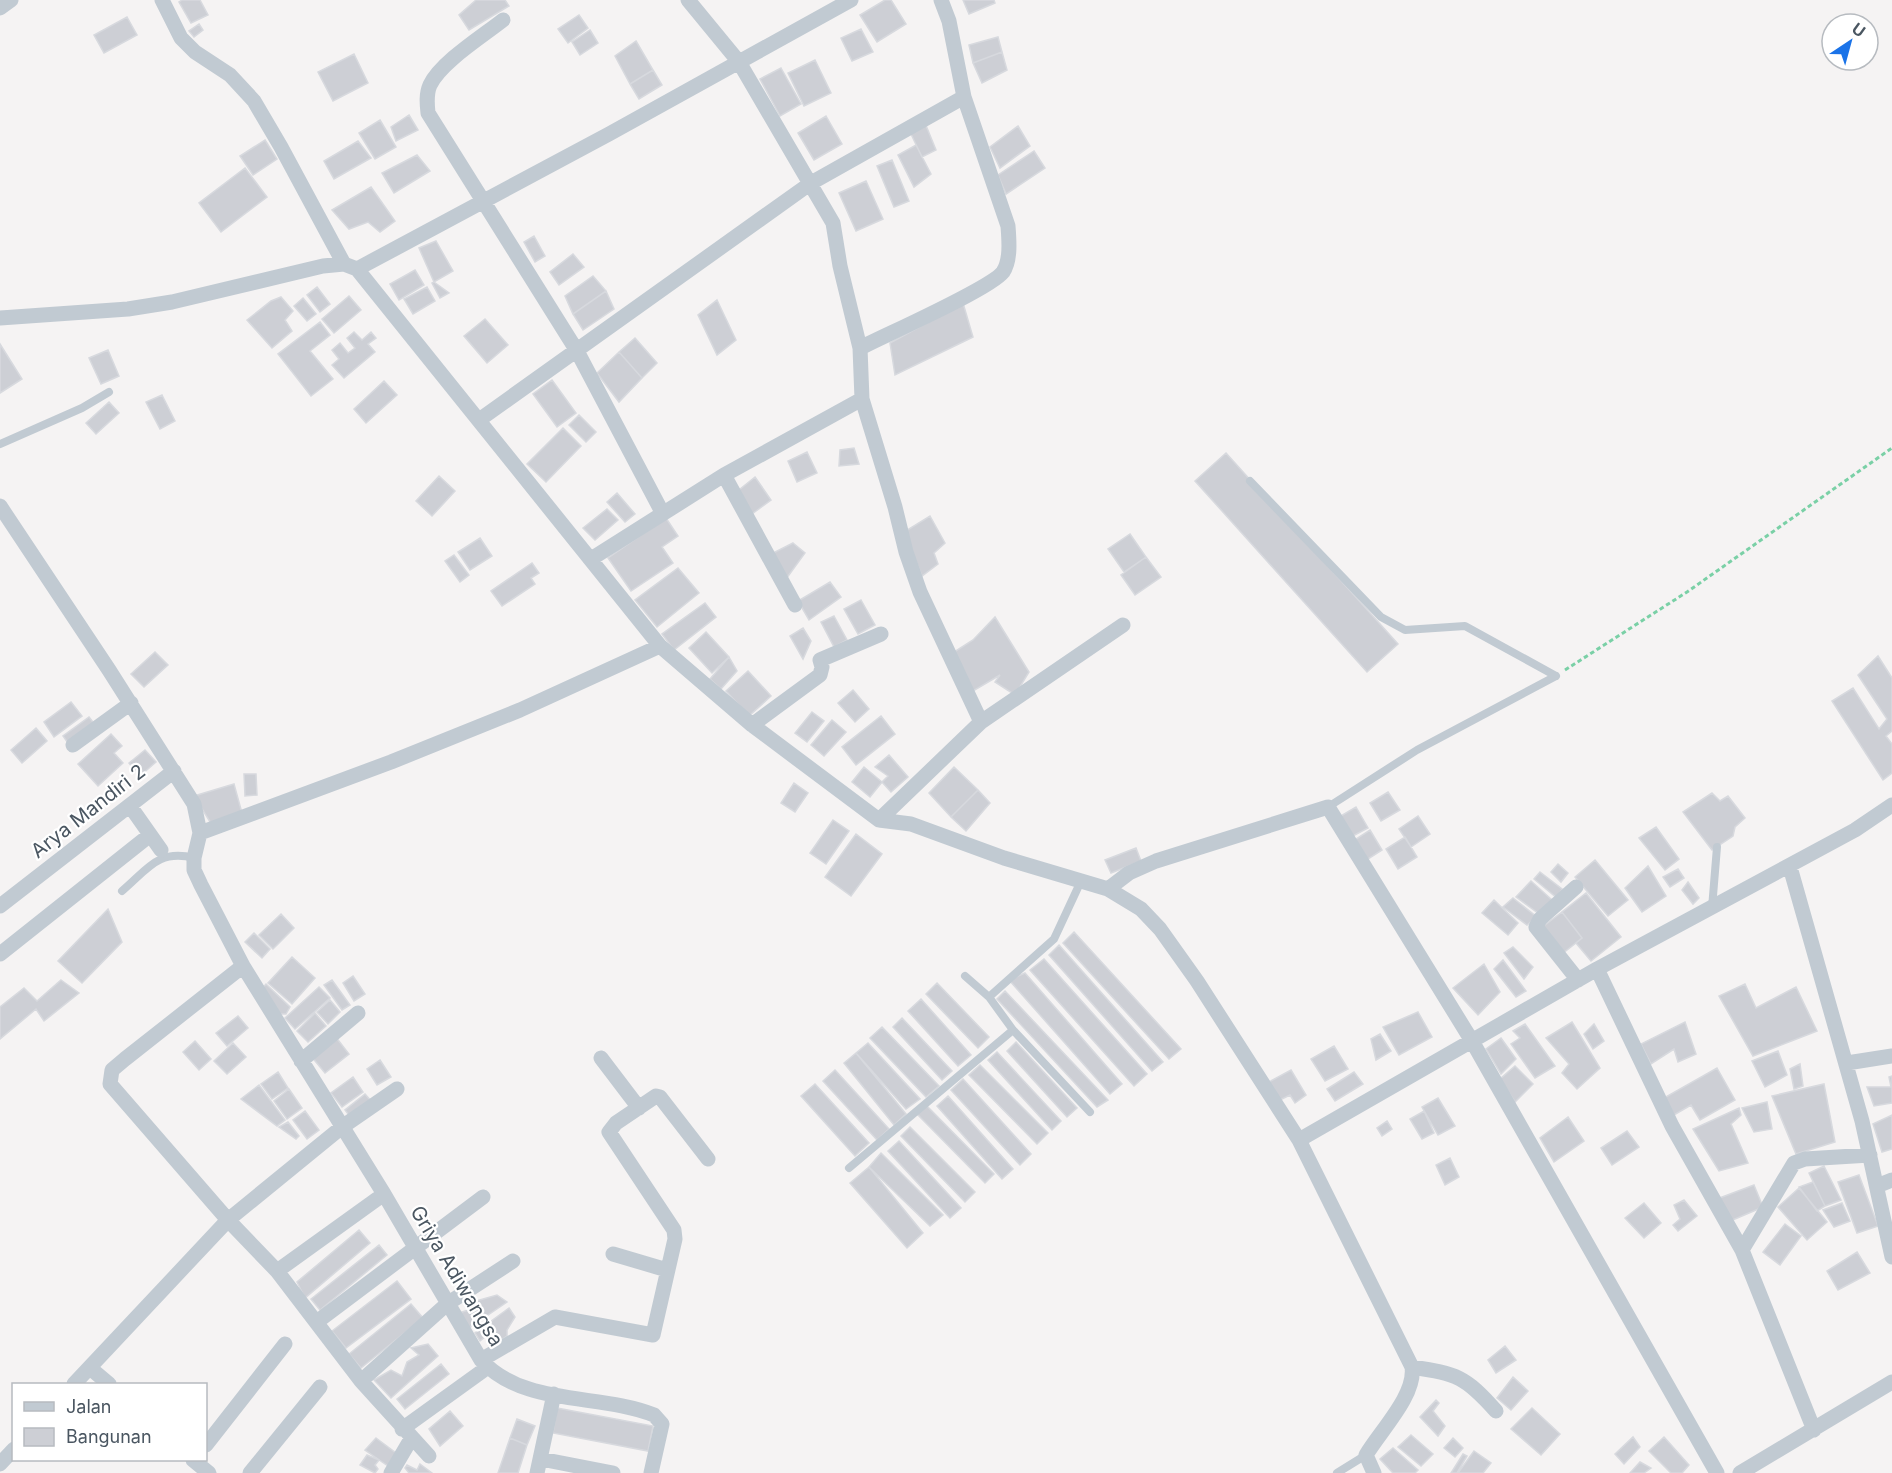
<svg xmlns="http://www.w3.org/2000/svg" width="1892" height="1473" font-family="Inter,sans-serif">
<rect width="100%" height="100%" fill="#f5f3f3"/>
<!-- building -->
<path fill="#cdcfd5" stroke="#d7d9de" stroke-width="1.5" d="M182,0H200L208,15L191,23L179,2Z
M476,0H505L509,6L469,30L459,15Z
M885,0H891L906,24L877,42L860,15Z
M963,0H994L995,3L969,14Z
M579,15L588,28L568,43L558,29Z
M127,17L137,35L104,53L94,35Z
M199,24L203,30L194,37L189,31Z
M861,29L873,52L852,61L841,38Z
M590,30L598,43L580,55L572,42Z
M998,37L1002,52L973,63L969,45Z
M636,41L653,70L630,84L615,56Z
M1002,52L1007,70L982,83L973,63Z
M354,54L368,83L333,101L318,72Z
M815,60L831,93L804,106L788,73Z
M781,68L801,104L780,116L760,79Z
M653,70L662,85L639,99L630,84Z
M409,115L418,130L396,141L391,127Z
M826,116L842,144L814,160L798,133Z
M380,120L396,147L375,159L359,133Z
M925,123L936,150L922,157L909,130Z
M1018,126L1030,146L1000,168L990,147Z
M265,140L277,159L253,175L240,156Z
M358,141L371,158L334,179L324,161Z
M916,145L931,174L914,187L898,155Z
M1034,151L1045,168L1006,194L998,175Z
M417,155L430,171L394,193L382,173Z
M892,160L909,201L894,207L877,166Z
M245,168L267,197L221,232L199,203Z
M866,181L883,219L856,231L839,193Z
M371,187L395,221L380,232L368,222L349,229L332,210Z
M534,236L545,256L535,262L524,242Z
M436,241L453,271L434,282L419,248Z
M573,254L584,267L559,285L550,272Z
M415,270L424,285L399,300L390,284Z
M593,276L606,291L573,314L565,296Z
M434,282L449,293L440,298L432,283Z
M317,287L330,304L320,312L307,295Z
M427,287L435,301L413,314L404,299Z
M606,291L614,309L583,330L573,314Z
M349,296L361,310L334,333L322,319Z
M281,297L293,311L285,320L292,331L272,348L247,320L271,301Z
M303,298L316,314L307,321L294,306Z
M717,300L736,340L717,355L698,315Z
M963,303L973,337L895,375L890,343Z
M485,319L508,345L487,363L464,336Z
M320,322L330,335L310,351L333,379L311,396L278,354Z
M354,332L362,340L371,332L376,338L368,344L375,352L344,378L332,365L339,359L332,350L340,343L348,353L355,348L347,338Z
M635,338L657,363L642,378L619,352Z
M0,344L22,379L0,393Z
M108,350L119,376L101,384L89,358Z
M619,352L642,378L619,402L597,373Z
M552,380L576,413L557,427L533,394Z
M384,381L397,395L366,423L354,409Z
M162,395L175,421L160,429L146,402Z
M109,402L119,413L96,434L86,423Z
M579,415L596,432L586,442L569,425Z
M563,428L581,446L546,482L527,464Z
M854,448L859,464L839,466L840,450Z
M807,452L817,473L797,482L788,461Z
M1226,453L1398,644L1367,672L1195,481Z
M439,476L455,491L432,516L416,501Z
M755,477L771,500L752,514L739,490Z
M617,493L635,514L625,522L607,502Z
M607,509L618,520L595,540L583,528Z
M930,516L945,543L934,553L938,564L922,576L904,532Z
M666,518L678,536L662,547L673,563L631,591L608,558Z
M1130,534L1146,557L1124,572L1108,549Z
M480,538L492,556L470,570L458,552Z
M793,543L805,553L786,579L773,553Z
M454,555L469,575L460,582L445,561Z
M1146,557L1161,577L1135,595L1121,575Z
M532,563L539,573L531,578L535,584L502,606L491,591Z
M678,568L699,593L657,627L635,600Z
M830,582L841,597L809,620L798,601Z
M861,600L875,625L858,634L844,609Z
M705,603L716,617L674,650L662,634Z
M834,616L847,640L834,647L821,622Z
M995,617L1029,672L1015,695L995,682L1000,675L973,691L951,654L973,640Z
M803,628L811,641L803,659L790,636Z
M706,632L729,657L712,673L689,648Z
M155,652L168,665L144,687L131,674Z
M1878,656L1892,678V731L1886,736L1892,744V773L1883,780L1832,701L1853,688L1879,729L1887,719L1858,675Z
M729,657L737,671L721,689L710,679Z
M748,671L771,696L749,716L726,691Z
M853,690L869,709L855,722L838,703Z
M71,702L82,716L54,737L44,722Z
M812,712L824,721L807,742L795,733Z
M881,716L895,734L856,765L842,747Z
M89,717L96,726L70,746L63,736Z
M832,720L846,732L824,756L811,745Z
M36,728L47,741L22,763L11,750Z
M111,734L122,746L114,753L123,763L98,786L78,764Z
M145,750L156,762L140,776L129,763Z
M889,755L908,777L891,792L882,782L888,776L875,767Z
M864,767L882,782L870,797L852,782Z
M954,767L978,790L951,817L929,793Z
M244,774H256L257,795L245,796Z
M794,783L808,793L795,812L781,803Z
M234,784L242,813L212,825L194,796Z
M978,790L990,803L966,831L951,817Z
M1388,792L1400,810L1381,821L1370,803Z
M1712,793L1720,801L1728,796L1745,818L1735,827L1733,836L1712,850L1683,812Z
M1356,807L1368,828L1351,837L1339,817Z
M1418,816L1430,834L1411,847L1399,829Z
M833,820L849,831L826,864L810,853Z
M1656,827L1679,859L1665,870L1639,838Z
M1370,830L1382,850L1365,861L1353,841Z
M856,834L882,854L851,896L825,877Z
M1405,837L1417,857L1398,869L1386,849Z
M1136,848L1141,861L1111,873L1105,860Z
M1595,860L1628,900L1608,916L1575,877Z
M1558,864L1568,873L1561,882L1551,872Z
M1648,866L1666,896L1642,912L1625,888Z
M1678,869L1684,878L1670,887L1663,877Z
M1540,872L1562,889L1557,898L1534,879Z
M1531,881L1552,900L1538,913L1516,897Z
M1688,882L1699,898L1693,904L1682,890Z
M1586,893L1621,937L1591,961L1576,943L1582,938L1562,912Z
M1513,898L1537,917L1527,925L1503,907Z
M1494,900L1518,923L1508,935L1482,913Z
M108,909L122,942L82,983L58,961Z
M1562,912L1582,938L1562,954L1541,928Z
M281,914L294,928L273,949L259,935Z
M1074,932L1181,1049L1169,1059L1063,943Z
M254,933L270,949L262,958L245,942Z
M1059,945L1163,1062L1152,1071L1049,955Z
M1513,947L1533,967L1524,979L1504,953Z
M292,957L315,978L292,1004L268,983Z
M1044,959L1147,1074L1134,1086L1030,970Z
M1503,960L1526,991L1516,997L1494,969Z
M1484,964L1500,992L1478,1015L1453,988Z
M1025,973L1122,1084L1110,1094L1009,980Z
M353,976L365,994L354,1001L343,983Z
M61,980L79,993L44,1021L36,1009L0,1039V1007L24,988L37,1001Z
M332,980L350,1005L342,1010L324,985Z
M937,983L989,1037L978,1048L926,994Z
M266,984L290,1007L286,1014H275L260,991Z
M1745,984L1756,1008L1796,987L1817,1031L1753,1056L1719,996Z
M319,987L330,998L295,1029L285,1018Z
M1005,991L1108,1100L1097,1107L997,999Z
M921,999L971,1055L958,1066L908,1011Z
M330,1000L340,1012L328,1024L317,1012Z
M1418,1012L1432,1037L1399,1055L1383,1027Z
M315,1013L326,1026L308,1042L297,1031Z
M238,1016L248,1028L227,1046L216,1033Z
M902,1018L952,1071L942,1080L893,1027Z
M1572,1022L1600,1068L1577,1089L1562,1073L1569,1064L1546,1038Z
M1685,1022L1696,1054L1678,1062L1674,1049L1651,1064L1641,1044Z
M1525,1024L1555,1066L1535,1078L1511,1044L1520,1038L1513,1031Z
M1594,1024L1604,1041L1593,1049L1584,1034Z
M882,1027L939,1086L926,1097L870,1038Z
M1380,1034L1391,1051L1376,1060L1371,1039Z
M335,1036L349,1054L325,1073L311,1056Z
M1501,1038L1516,1059L1501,1074L1486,1049Z
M195,1041L211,1059L199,1070L183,1052Z
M1016,1042L1077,1108L1067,1117L1007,1051Z
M233,1043L246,1057L227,1074L214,1061Z
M868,1043L920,1099L906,1109L856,1053Z
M1334,1046L1348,1069L1325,1081L1311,1059Z
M1778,1051L1787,1075L1765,1087L1752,1061Z
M997,1052L1061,1121L1052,1130L988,1060Z
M856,1053L906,1114L894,1125L844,1063Z
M380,1060L391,1077L377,1085L367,1069Z
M1800,1064L1803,1086L1794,1089L1790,1069Z
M980,1065L1048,1133L1037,1144L969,1075Z
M1515,1066L1533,1084L1515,1102L1500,1079Z
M1717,1068L1735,1100L1700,1120L1691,1105L1674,1115L1664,1098Z
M835,1070L889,1129L877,1140L823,1081Z
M1291,1070L1306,1095L1295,1103L1290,1095L1280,1100L1269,1082Z
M278,1072L288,1088L272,1099L261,1084Z
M1354,1072L1363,1084L1335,1101L1327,1089Z
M1892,1076V1103L1874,1106L1867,1087H1891L1889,1077Z
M353,1077L363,1092L342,1107L331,1093Z
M963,1079L1031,1154L1020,1165L951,1090Z
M815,1084L869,1143L855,1156L801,1096Z
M1824,1084L1835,1142L1796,1154L1772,1096Z
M259,1085L285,1120L277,1126L241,1099Z
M289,1089L302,1108L287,1119L274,1101Z
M365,1094L372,1102L351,1118L345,1110Z
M948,1096L1013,1169L1002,1179L937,1106Z
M1438,1098L1455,1126L1438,1135L1422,1107Z
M1767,1102L1772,1129L1754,1132L1742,1108Z
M926,1105L994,1174L985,1183L917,1114Z
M1739,1108L1741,1115L1731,1124L1748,1163L1719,1171L1693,1129Z
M305,1111L319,1130L307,1139L293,1120Z
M1424,1111L1434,1133L1422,1139L1410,1119Z
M1892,1115V1149L1882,1152L1873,1124Z
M1568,1117L1584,1141L1554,1162L1540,1138Z
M1387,1121L1392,1129L1382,1136L1377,1128Z
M288,1122L299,1136L296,1139L279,1127Z
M910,1127L975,1192L965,1202L901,1136Z
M1627,1131L1639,1147L1612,1165L1601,1148Z
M899,1141L961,1208L950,1218L888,1151Z
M881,1153L943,1215L930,1226L869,1167Z
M1450,1158L1459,1177L1445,1185L1436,1165Z
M1824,1166L1841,1200L1825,1206L1809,1173Z
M869,1167L923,1233L907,1248L850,1183Z
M1859,1175L1878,1226L1857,1233L1838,1182Z
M1813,1182L1825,1206L1817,1211L1799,1187Z
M1754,1185L1763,1207L1728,1222L1717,1199Z
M1799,1188L1827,1222L1807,1240L1778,1207Z
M1684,1200L1697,1216L1678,1231L1673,1225L1680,1219L1674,1205Z
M1644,1203L1661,1223L1644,1238L1625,1218Z
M1842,1203L1850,1221L1834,1227L1823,1210Z
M1785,1224L1801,1236L1780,1265L1763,1252Z
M359,1230L370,1243L305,1298L297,1282Z
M379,1245L387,1255L320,1310L311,1299Z
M1857,1252L1870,1273L1838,1290L1827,1271Z
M397,1281L411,1299L346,1348L332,1331Z
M497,1295L507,1302L469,1328L459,1313L478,1307L476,1301Z
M411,1304L423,1318L361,1368L349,1354Z
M509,1308L515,1317L507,1330V1336L497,1343L490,1333L480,1341L475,1333Z
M428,1344L438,1356L391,1398L374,1380L391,1370L402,1376L407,1362L419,1355L411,1348Z
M1505,1346L1516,1360L1496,1373L1488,1360Z
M441,1364L449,1374L405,1409L397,1399Z
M1513,1377L1528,1391L1511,1410L1497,1398Z
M1436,1400L1439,1403L1433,1411L1445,1426L1438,1436L1420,1417Z
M557,1408L653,1426L648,1451L553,1433Z
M1532,1408L1560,1434L1541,1455L1511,1429Z
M450,1411L463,1426L440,1446L429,1429Z
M517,1419L535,1426L527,1445L510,1438Z
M1411,1435L1433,1454L1421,1466L1398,1447Z
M1633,1437L1640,1447L1624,1464L1615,1454Z
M1664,1437L1689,1465L1682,1473H1671L1649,1451Z
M376,1438L396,1453L388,1466L365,1450Z
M510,1438L527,1445L518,1473H498Z
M1453,1438L1463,1448L1455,1457L1444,1448Z
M1393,1448L1418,1470L1415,1473H1393L1380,1459Z
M1474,1451L1491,1463L1483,1473H1458Z
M1463,1454L1467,1456L1457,1473H1451Z
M367,1455L379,1460L375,1465L378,1469L375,1473L360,1465Z
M1640,1462L1651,1468L1644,1473H1630Z
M420,1464L432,1473H409L405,1468L407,1465L417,1470Z"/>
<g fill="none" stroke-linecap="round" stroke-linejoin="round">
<!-- path -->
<path stroke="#7ad0a6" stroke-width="3" stroke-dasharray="4.5 3" stroke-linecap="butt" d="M1565,670L1687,592L1892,448"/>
<!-- lane -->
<path stroke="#c1cad2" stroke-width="8" d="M0,444L82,408L109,392
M1250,481L1381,617L1405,630L1465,626L1556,676
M1328,807L1417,750L1556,676
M1081,881L1054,939L989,997L1013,1030L1090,1112
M122,891C148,869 158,849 194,858
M1712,908L1717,847
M965,976L989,997
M849,1168L1013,1030
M1337,1473L1366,1455"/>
<!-- street -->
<path stroke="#c1cad2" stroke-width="15" d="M162,0L181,38L195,52L230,75L254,101L281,147L344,264
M688,0L739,62L833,223L840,266L860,348L862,399L895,507L906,552L920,592L981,722
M0,8L11,0
M503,20C483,36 441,62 430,85C426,94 427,104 428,113L577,351L662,512
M357,269L609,134L851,0
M0,318L128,309L172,302L323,266L344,264L357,269L660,646L752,725L879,820L911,824L1004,858L1108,889L1141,909L1160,929L1197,981L1299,1140L1412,1367C1416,1395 1381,1430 1366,1455L1374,1473
M860,348C885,335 990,289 1003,272C1011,260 1009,240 1008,226L964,97L949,21L941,0
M479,420L811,183L964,97
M724,475L795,605
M0,506L109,670L194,804L200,833L194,858V870L201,885L243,966L384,1194L481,1360C524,1407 600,1393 654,1415L662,1424L651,1473
M591,559L724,475L862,399
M752,725L820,675L822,667L820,660L881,634
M73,745L131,703
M130,806L161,850
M879,820L981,722L1123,625
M200,833L391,762L520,710L660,646
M1790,867L1862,1121L1892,1257
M1576,887L1540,919L1536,927L1578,980
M1108,889L1129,873L1156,861L1328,807L1472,1041L1717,1473
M0,906L174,771
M0,954L150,835
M243,966L125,1059L112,1070L110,1084L228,1220L277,1271L361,1381L429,1456
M1597,969L1672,1126L1742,1250L1814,1430
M601,1058L639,1108
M301,1061L358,1013
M1847,1063L1892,1056
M1299,1140L1597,969L1855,830L1892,805
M1877,1186L1892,1180
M1742,1250L1794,1163L1805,1159L1870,1155
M613,1254L667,1270
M277,1271L384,1194
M318,1321L483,1197
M481,1360L555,1317L653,1335L675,1239L674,1230L609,1132L616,1123L656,1096L660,1097L708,1159
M1412,1367C1457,1374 1465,1376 1496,1411
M90,1368L109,1384
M361,1381L447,1304L513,1261
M74,1384L228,1220L342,1127L397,1089
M402,1429L488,1367
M206,1445L285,1344
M541,1459L613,1473
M193,1460L209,1473
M0,1464L14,1449
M250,1473L320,1387
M391,1473L411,1439
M537,1473L554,1394
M1740,1473L1892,1382"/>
</g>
<g text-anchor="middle" stroke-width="4.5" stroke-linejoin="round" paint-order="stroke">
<!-- street labels -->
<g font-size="20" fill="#4a5661" stroke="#fff">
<text transform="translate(88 811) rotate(-38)" y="7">Arya Mandiri 2</text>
<text transform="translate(457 1276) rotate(59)" y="7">Griya Adiwangsa</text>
</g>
</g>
<!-- legend -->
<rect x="12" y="1383" width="195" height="78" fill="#ffffff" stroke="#b7bbc0" stroke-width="1.5"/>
<rect x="24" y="1402" width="30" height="9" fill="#c1cad2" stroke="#b7bbc0" stroke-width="1.5"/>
<text x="66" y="1413" font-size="18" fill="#4a5661">Jalan</text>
<rect x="24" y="1428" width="30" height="18" fill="#cdcfd5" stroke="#b7bbc0" stroke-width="1.5"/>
<text x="66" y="1443" font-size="18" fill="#4a5661">Bangunan</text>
<!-- north arrow -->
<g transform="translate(1850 42) rotate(36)"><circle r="28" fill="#ffffff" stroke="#b7bbc0" stroke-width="1.5"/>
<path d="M0-4.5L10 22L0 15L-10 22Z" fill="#1a73e8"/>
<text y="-9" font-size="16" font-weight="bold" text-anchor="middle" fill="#4a5661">U</text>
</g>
</svg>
